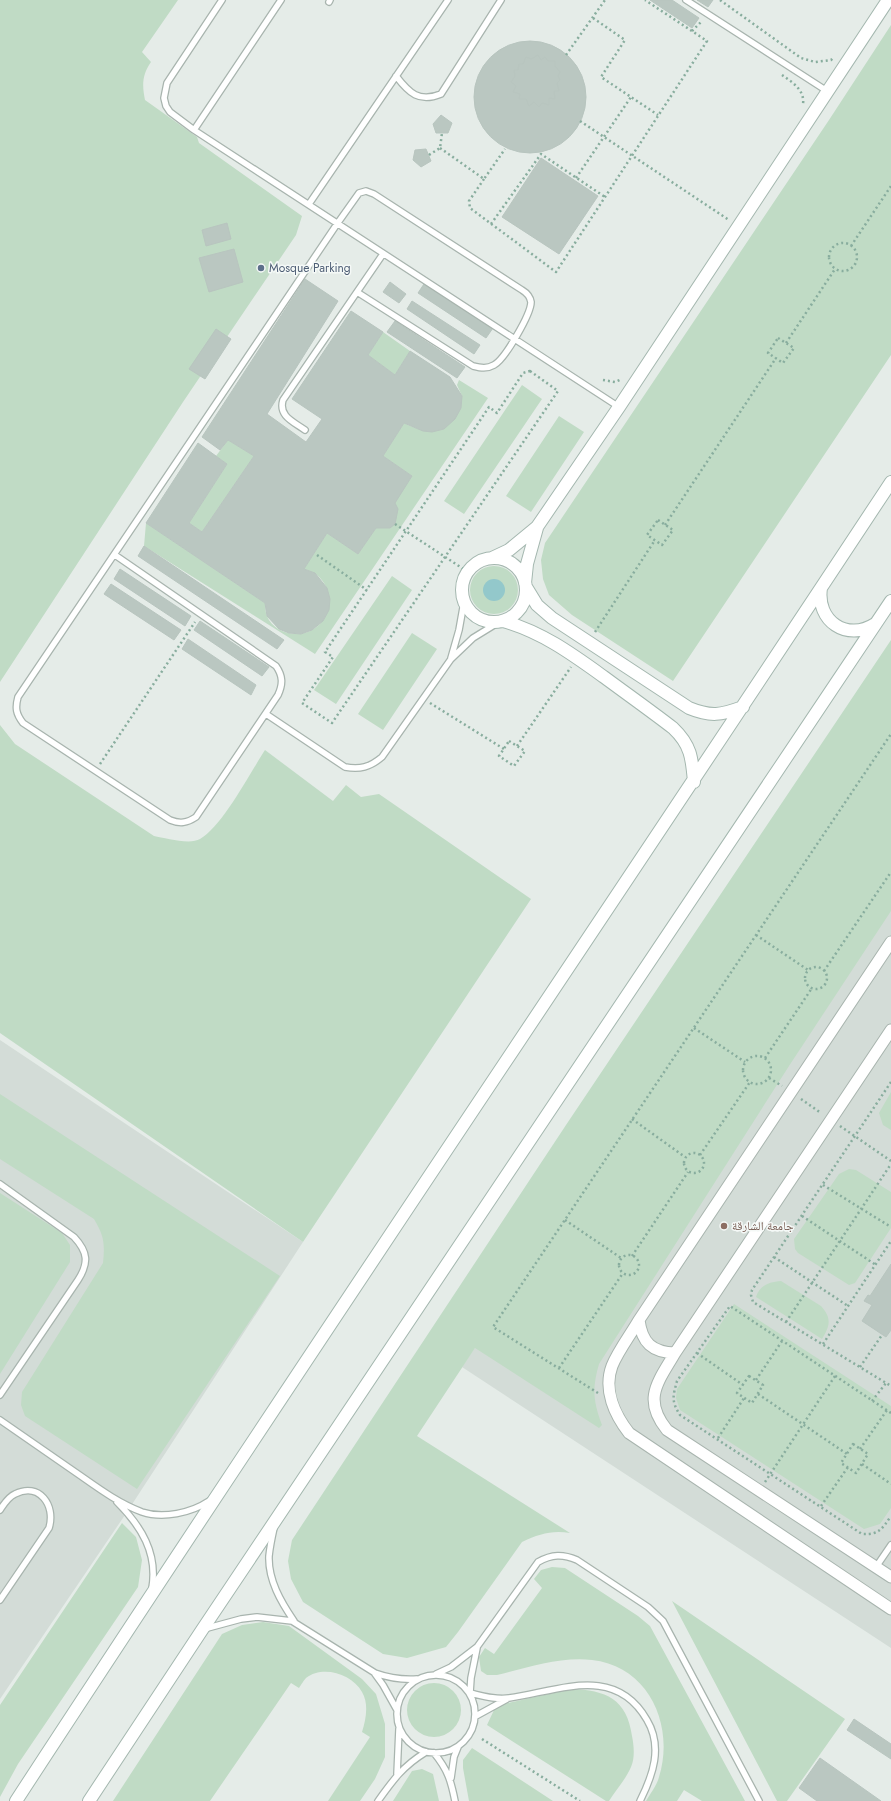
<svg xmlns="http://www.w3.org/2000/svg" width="891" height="1801" font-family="Jost,'Noto Naskh Arabic',sans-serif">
<rect width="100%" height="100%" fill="#e5ece8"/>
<!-- built -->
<path fill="#d3dcd7" d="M891,728V1648L462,1367Z
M0,1040L303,1242L127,1512L0,1699Z"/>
<!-- green -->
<path fill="#c0dbc5" d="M0,0H178L142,52L151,62C142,75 142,85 145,100L197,137L199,143L302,216L296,235L183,402L0,682Z
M891,25V355L673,681L572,615L549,595L543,579L541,560L545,543L829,120Z
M383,332L410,351L395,375L368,355Z
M459,380L488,398L315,654L144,546L146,523L265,603C266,607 265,612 267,616C273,632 297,639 312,630C331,620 335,594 320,578C316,573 310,571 304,569L327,533L358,554L412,476L383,456L404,423C418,430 428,433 444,429L462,396L457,385Z
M522,385L542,399L464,514L444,501Z
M559,416L584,432L531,512L506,496Z
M228,440L254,456L202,532L189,523L227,464L216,456Z
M470 590a24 24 0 1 1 48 0a24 24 0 1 1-48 0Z
M392,576L412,590L336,704L314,690Z
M412,633L437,649L383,730L358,714Z
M891,640V911L789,1066L599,1364C592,1388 593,1401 602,1425L599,1428L475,1348L417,1436L570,1533C552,1530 539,1534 522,1542L458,1632L446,1647L407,1658L383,1654L303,1602L291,1579L288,1561L292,1540L566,1125Z
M0,725L15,744L154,836C165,838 190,845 200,839C222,827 250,773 265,750L333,801L346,785L361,797L379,794L531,899L303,1242L0,1033Z
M891,1092V1130L883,1125L879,1113Z
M0,1094L280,1276L137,1489L25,1416L21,1405L22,1392L103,1263C105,1243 104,1236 94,1219L0,1159Z
M849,1169L856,1170L891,1192V1228L855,1283L849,1285L798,1253L795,1249L794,1239L839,1174Z
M0,1193L62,1233L70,1245V1262L0,1374Z
M781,1281L821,1306C832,1318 830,1326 822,1339L756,1297C760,1285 769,1282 781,1281Z
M734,1304L891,1406V1508L880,1524L864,1529L680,1410L676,1398L677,1389Z
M122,1523L136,1537L142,1560L138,1587L18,1764L0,1797V1705Z
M552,1567L565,1568L638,1616L650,1626L745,1801H702L684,1790L677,1801H646C650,1794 657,1785 659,1777C675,1726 649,1666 592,1660C561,1656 527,1668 497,1675H487L481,1671L479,1657L485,1648L494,1654L542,1588L534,1579L541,1570Z
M672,1601L845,1719L787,1801H777Z
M263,1622L289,1626L362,1679L376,1694L385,1724V1757L375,1779L360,1801H328L370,1737L362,1732C366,1719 369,1704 362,1692C352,1674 323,1665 306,1678C304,1680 301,1685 299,1688L291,1683L210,1801H113L222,1634L242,1625Z
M407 1710a27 27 0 1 1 54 0a27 27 0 1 1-54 0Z
M571,1689C606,1690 627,1699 632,1736C634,1746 635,1758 631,1767C626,1779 616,1790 609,1801H606L487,1725L494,1710L503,1704Z
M472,1748L553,1801H469L463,1768V1760Z
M422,1769L433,1774L439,1801H393L412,1771Z"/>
<!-- water -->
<path fill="#93c8cb" d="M483 590a11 11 0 1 1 22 0a11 11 0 1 1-22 0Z"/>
<!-- building -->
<path fill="#bac7c1" stroke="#b8c5bf" d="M650,0H672L699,18L692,28Z
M697,0H713L708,7Z
M474 97a56 56 0 1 1 112 0a56 56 0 1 1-112 0Z
M538,55L541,60L545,57L548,61H555V66L560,72L558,76L560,80L557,83L559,91H554L555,99L549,98V105L542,103L539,107L534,102L529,106L526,99H519L520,94L513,92L516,86L511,82L515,76L514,70H518L519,64H523L526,57L531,59Z
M441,115L452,123L448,133H436L433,124Z
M426,149L431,161L421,167L413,160L415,150Z
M541,158L598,196L559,254L502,217Z
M227,223L231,239L206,246L202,230Z
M234,249L243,282L209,292L199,258Z
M305,279L338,301L267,414L306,442L322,419L292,399L351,311L383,332L368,355L395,375L410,351L450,377L462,396L461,408L455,419L444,429L432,432L423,431L404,423L383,456L412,476L395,503L398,509L395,524L390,528H376L358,554L327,533L304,569L315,573L327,588L330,599L329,610L323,621L312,630L301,634L289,633L279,629L267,616L265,603L146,523L198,443L227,464L189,523L202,532L254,456L228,440L220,450L202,437Z
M390,282L406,294L399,303L383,292Z
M424,284L493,328L486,338L418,293Z
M412,301L480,345L474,354L407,309Z
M395,321L465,367L457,378L387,332Z
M216,329L231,339L205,379L189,369Z
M144,546L284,640L277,649L138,556Z
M120,569L191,616L185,626L114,579Z
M111,584L181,630L174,640L104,594Z
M200,621L269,667L262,676L194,630Z
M188,639L256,685L251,695L182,649Z
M891,1264V1330L886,1337L862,1321L872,1305L864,1301L868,1295L870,1296Z
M854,1719L891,1744V1759L847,1730Z
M820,1758L881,1801H817L799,1788Z"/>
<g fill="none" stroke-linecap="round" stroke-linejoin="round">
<defs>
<path id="lane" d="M222,0L167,83L164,98L166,106L170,112L194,130L619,407
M686,0L827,91
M329,2L330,0
M396,76C409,93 419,103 441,94L501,0
M194,130L281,0
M309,204L448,0
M305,430C294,422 278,416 283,400L383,254
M115,555L276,666C283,676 283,684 278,695L196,817C187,823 180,824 170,820L23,723C16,714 15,708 18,697L337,224L359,193L366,191L374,194L522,290C527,293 530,296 531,302C531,314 505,359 494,365C487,369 481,368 473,366L357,292
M451,658L459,630L464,602
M266,714L345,767C360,770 370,767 382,757L451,659L473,638L499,622
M0,1184L74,1237C88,1252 89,1263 78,1280L0,1395
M0,1420C26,1438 52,1456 78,1474C98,1488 118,1503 142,1512C163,1519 191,1513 209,1501
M117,1502C141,1526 158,1553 152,1588
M0,1510C4,1504 8,1497 15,1494C39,1482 56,1505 49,1528L0,1600
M274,1528C272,1537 270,1547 269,1556C268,1580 281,1602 294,1621
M876,1567L891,1545
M204,1629L241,1619L257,1617L292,1621L375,1673C389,1678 402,1680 417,1679
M477,1648L471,1678L470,1693C483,1696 496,1700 509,1698C559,1691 615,1664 647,1720C663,1747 653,1775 640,1801
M375,1674L383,1685L397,1710
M436,1674L451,1667L477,1647L538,1562C552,1554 563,1554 577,1560L648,1607L663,1621L759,1801
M397 1714a39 39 0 1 1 78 0a39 39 0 1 1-78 0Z
M476,1716L507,1699
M434,1753C448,1770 451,1781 455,1801
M397,1774L399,1729
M451,1778L454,1757L458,1747
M378,1801C393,1780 403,1766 426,1752"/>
<path id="street" d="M891,942L639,1320C631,1334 618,1351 612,1366C603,1390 615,1415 629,1433L891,1609
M891,1030L675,1353C658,1382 642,1399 667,1430L891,1577
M639,1320C642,1343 652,1352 675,1353"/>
<path id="secondary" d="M492,558L509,550L537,527L619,407L888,0
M462 590a32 32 0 1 1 64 0a32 32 0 1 1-64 0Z
M525,583L527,564L537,528
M526,587L537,605L552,618L689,708C711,717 721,715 743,707
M821,588C816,621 847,642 875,624
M503,621C542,632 572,654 604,677C627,694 651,711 673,728C691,745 692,758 694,782
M16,1801C304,1359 601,922 891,482
M89,1801L202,1630L891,601"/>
</defs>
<!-- lane casing -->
<use href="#lane" stroke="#a8b4ae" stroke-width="8"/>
<!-- street casing -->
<use href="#street" stroke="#a8b4ae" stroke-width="13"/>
<!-- secondary casing -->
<use href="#secondary" stroke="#a4b7af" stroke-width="14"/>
<!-- path -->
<path stroke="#88ad9e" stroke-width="2.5" stroke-dasharray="2 3" stroke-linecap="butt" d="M720,0L801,58L815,62L831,60L833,58
M593,18L625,40L601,77L658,115
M692,31L702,21
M566,55L605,0
M782,75C792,82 805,90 803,104
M580,121L729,220
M440,148L484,179L505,149
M429,155L440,148L442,133
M576,178L631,97
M484,179L469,201L470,208L556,272L707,41L645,0
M491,224L541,154L605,197
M829 257a14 14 0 1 1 28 0a14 14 0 1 1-28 0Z
M851,246L891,186
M778,338L794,348L783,363L768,353Z
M786,343L835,269
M530,371L558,391L332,723L302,703L333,657L325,652L489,407L497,413L523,373Z
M603,380L615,382L622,379
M658,520L673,530L662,545L647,535Z
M395,524L468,572
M665,525L776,358
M317,555L367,590
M595,632L655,540
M430,703L504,749
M509,741L525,751L514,766L499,756Z
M517,746L571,667
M100,764L195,622
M756,935L808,970
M805 978a11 11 0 1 1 22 0a11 11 0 1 1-22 0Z
M824,971L891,872
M694,1028L745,1062
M743 1070a14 14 0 1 1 28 0a14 14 0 1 1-28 0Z
M765,1058L812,988
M769,1078L782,1086
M891,1082L752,1290L751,1295L753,1302L891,1386
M801,1099L821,1113
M632,1119L685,1157
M840,1126L891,1161
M684 1163a10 10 0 1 1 20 0a10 10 0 1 1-20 0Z
M700,1155L750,1082
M823,1185L891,1227
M802,1216L876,1265
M565,1220L621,1258
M619 1265a10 10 0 1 1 20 0a10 10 0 1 1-20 0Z
M632,1256L688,1172
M774,1257L848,1306
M786,1322L891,1164
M823,1344L891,1241
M697,1353L743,1385
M860,1367L882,1335
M559,1368L623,1273
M749,1376L763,1385L752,1403L737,1393Z
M756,1380L782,1341
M598,1393L493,1327L891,734
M758,1394L847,1454
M872,1401L886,1383
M891,1413L730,1306L677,1381C673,1396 671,1401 680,1415L862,1534C879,1535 882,1529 891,1516
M718,1438L744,1398
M853,1444L868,1454L856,1473L841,1463Z
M860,1449L887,1410
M862,1464L891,1484
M765,1482L835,1376
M821,1506L848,1467
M482,1739L580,1801"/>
<!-- lane -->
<use href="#lane" stroke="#fff" stroke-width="5.5"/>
<!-- street -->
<use href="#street" stroke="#fff" stroke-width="11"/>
<!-- secondary -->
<use href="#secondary" stroke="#fff" stroke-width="12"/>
</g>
<!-- markers -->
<circle fill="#5c6f8a" stroke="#f5f9f7" stroke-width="1.5" cx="261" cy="268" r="4"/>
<circle fill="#8d6e63" stroke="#f5f9f7" stroke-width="1.5" cx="724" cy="1226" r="4"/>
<g text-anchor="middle" stroke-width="3" stroke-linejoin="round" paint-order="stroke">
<!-- service labels -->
<g font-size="12" fill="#4e5e75" stroke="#f5f9f7" text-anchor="start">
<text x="269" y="272">Mosque Parking</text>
</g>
<!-- education labels -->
<g font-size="12" fill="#785e54" stroke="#f5f9f7" text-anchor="start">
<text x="732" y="1230">جامعة الشارقة</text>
</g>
</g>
</svg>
